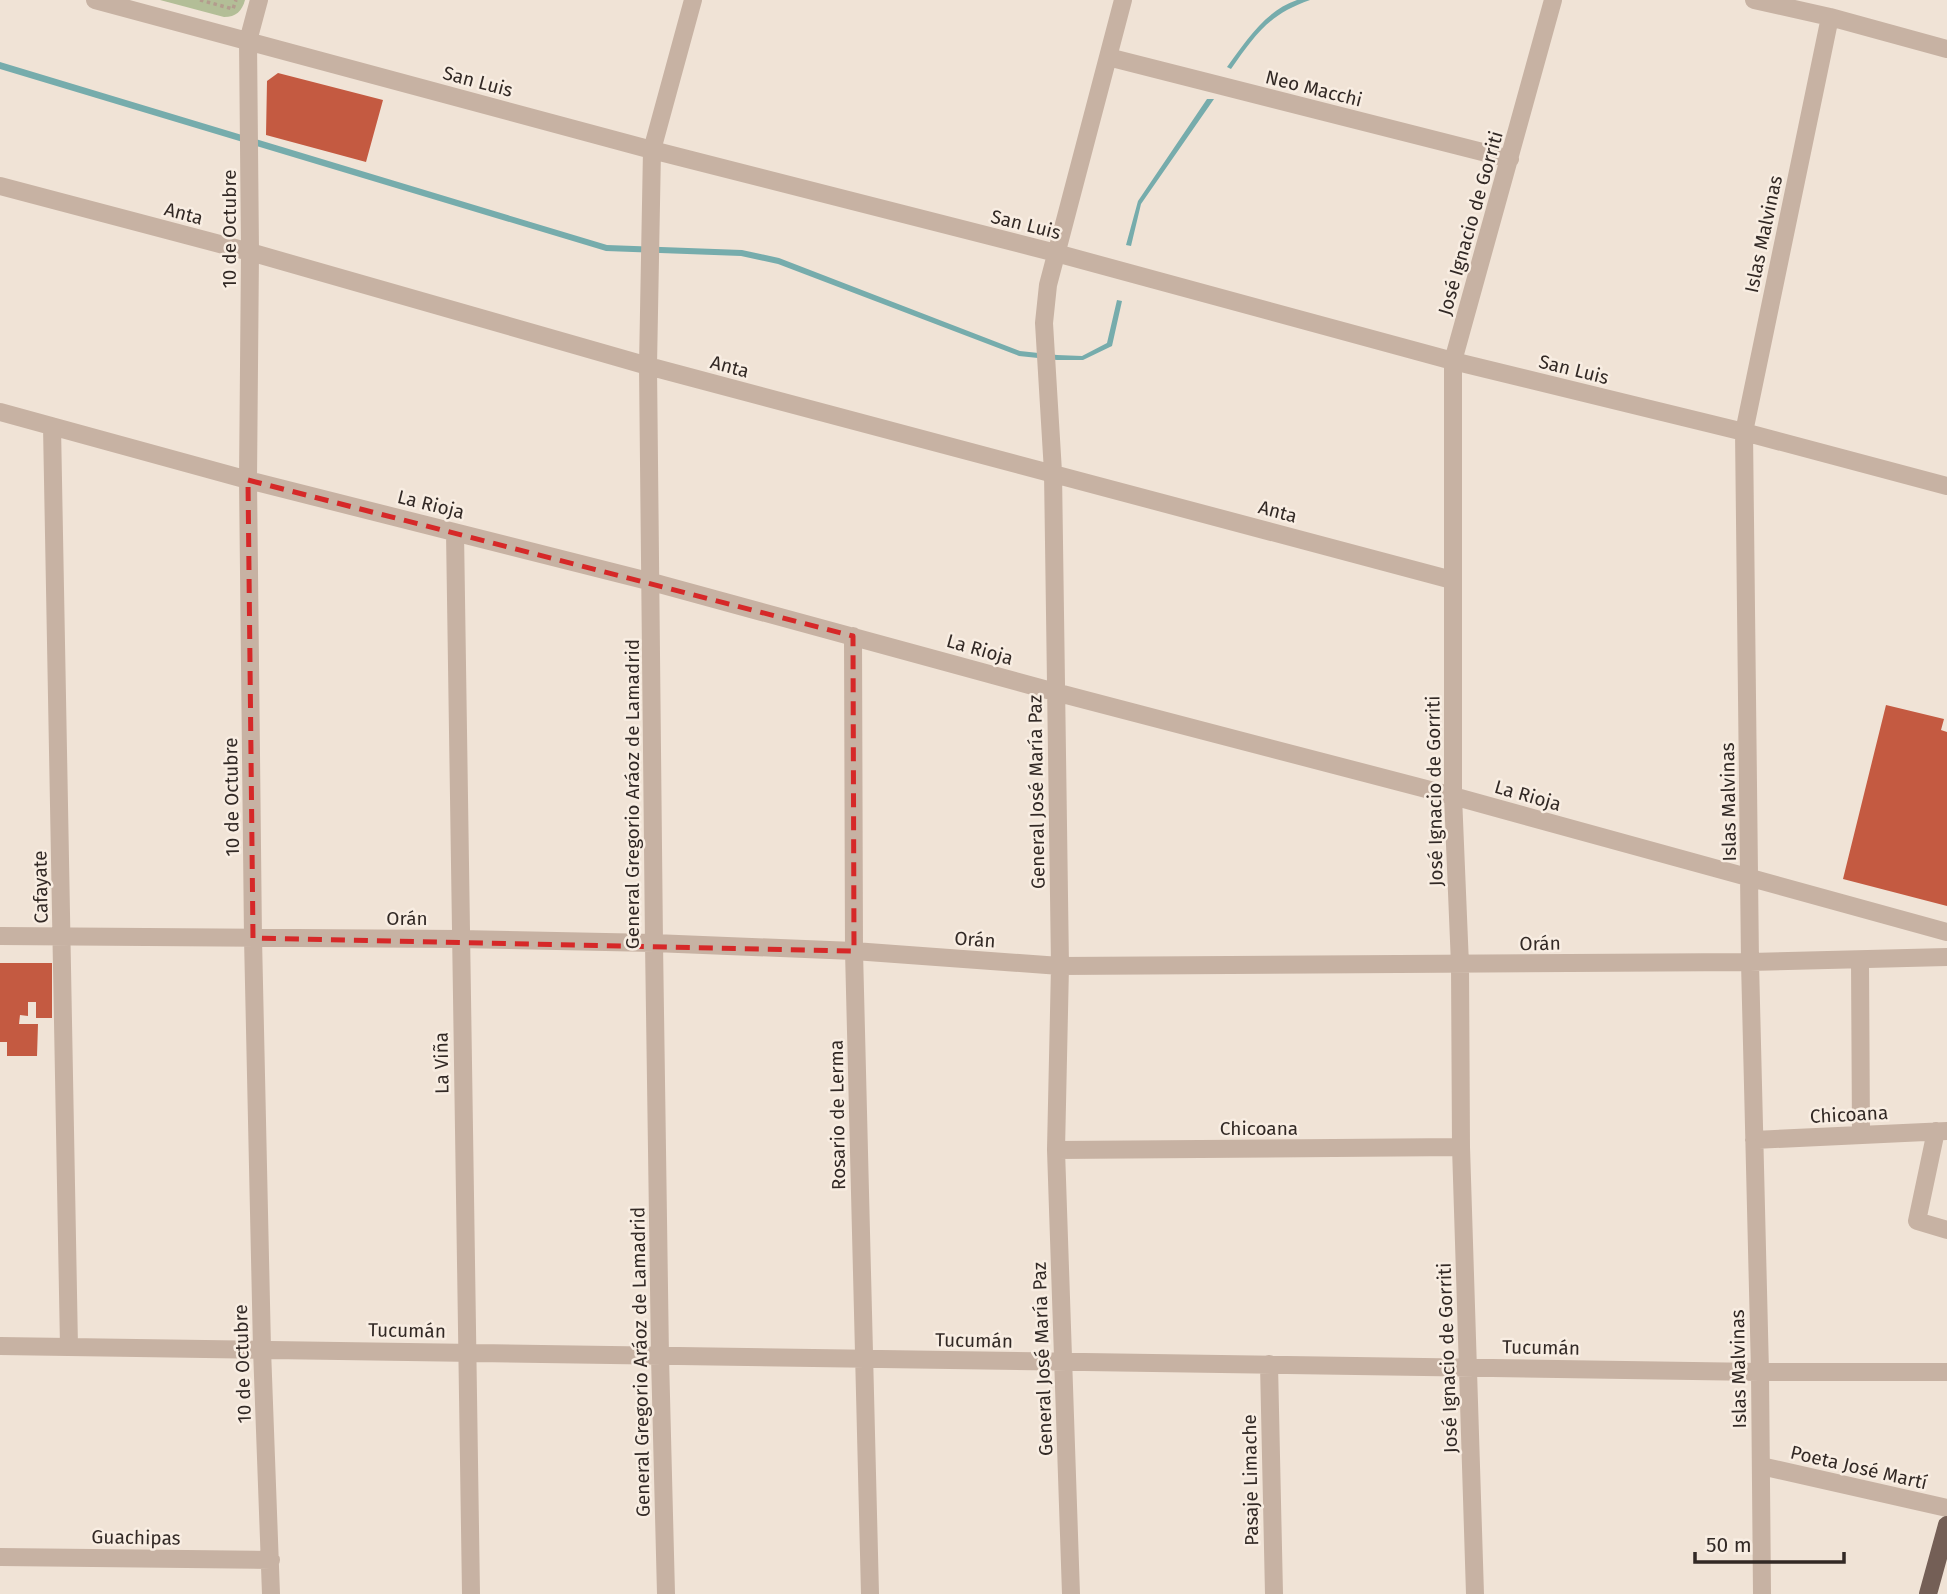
<svg xmlns="http://www.w3.org/2000/svg" width="1947" height="1594" font-family="'Fira Sans',sans-serif">
<rect width="100%" height="100%" fill="#f0e3d6"/>
<!-- green -->
<path fill="#b3be97" d="M160,0H245C242,11 236,17 224,17Z"/>
<!-- water -->
<path fill="#76acac" d="M1297,0H1310C1269,14 1255,35 1231,69L1227,67C1246,41 1265,11 1297,0Z
M0,62L607,245L742,250L779,258L1020,351L1057,355L1082,356L1107,343L1117,300L1122,301L1112,346L1083,360H1057L1019,356L778,264L741,256L606,251L0,69Z
M1207,99H1214L1141,204L1131,246L1126,245L1138,201Z"/>
<!-- building -->
<path fill="#c45a41" d="M278,73L383,100L366,162L266,135L267,81Z
M1886,705L1944,719L1941,730L1947,732V906L1843,879Z
M0,963H52V1018H36V1002H28V1016L20,1015L19,1024H38L37,1056H7V1042H0Z"/>
<g fill="none" stroke-linecap="round" stroke-linejoin="round">
<!-- path -->
<path stroke="#b39c8d" stroke-width="3.5" stroke-dasharray="3.5 3.5" stroke-linecap="butt" d="M200,0L233,9L236,0"/>
<!-- minor -->
<path stroke="#c7b2a3" stroke-width="18" d="M95,0L652,150L1056,253L1453,361L1744,432L1947,486
M259,0L248,41L250,252L248,480L253,938L262,1349L271,1594
M1754,0L1830,17L1947,49
M1108,57L1510,159
M0,186L250,252L648,366L1452,580
M0,412L248,480L652,582L1055,692L1453,796L1947,932
M52,426L69,1347
M455,532L471,1594
M853,636L854,951L870,1594
M0,936L460,939L654,943L854,951L1060,966L1750,962L1947,957
M1860,961L1861,1135
M1936,1131L1917,1221L1947,1230
M1754,1140L1947,1131
M1056,1150L1461,1147
M0,1346L1760,1372H1947
M1269,1364L1274,1594
M1761,1466L1947,1508
M0,1557L271,1560
M666,1594L660,1357L654,943L648,366L652,150L693,0
M1071,1594L1056,1150L1060,966L1053,472L1044,323L1048,285L1123,0
M1475,1594L1461,1147L1460,965L1453,796V361L1553,0
M1762,1594L1760,1372L1750,962L1744,432L1830,17"/>
<!-- major -->
<path stroke="#745f56" stroke-width="18" d="M1928,1594L1947,1525"/>
</g>
<!-- marked area -->
<path fill="none" stroke="#d62828" stroke-width="5" stroke-dasharray="14 9" stroke-linejoin="round" d="M248,480L853,636L854,951L253,938Z"/>
<g text-anchor="middle" stroke-width="5" stroke-linejoin="round" paint-order="stroke">
<!-- street labels -->
<g font-size="19" fill="#322925" stroke="#f8ede2">
<text transform="translate(478 81) rotate(15)" y="7">San Luis</text>
<text transform="translate(1314 88) rotate(14)" y="7">Neo Macchi</text>
<text transform="translate(184 213) rotate(15)" y="7">Anta</text>
<text transform="translate(1470 223) rotate(-74)" y="7">José Ignacio de Gorriti</text>
<text transform="translate(1026 224) rotate(14)" y="7">San Luis</text>
<text transform="translate(229 229) rotate(-90)" y="7">10 de Octubre</text>
<text transform="translate(1763 234) rotate(-78)" y="7">Islas Malvinas</text>
<text transform="translate(730 366) rotate(15)" y="7">Anta</text>
<text transform="translate(1574 369) rotate(14)" y="7">San Luis</text>
<text transform="translate(431 504) rotate(14)" y="7">La Rioja</text>
<text transform="translate(1278 511) rotate(15)" y="7">Anta</text>
<text transform="translate(980 649) rotate(16)" y="7">La Rioja</text>
<text transform="translate(1434 791) rotate(-91)" y="7">José Ignacio de Gorriti</text>
<text transform="translate(1036 792) rotate(-91)" y="7">General José María Paz</text>
<text transform="translate(632 794) rotate(-90)" y="7">General Gregorio Aráoz de Lamadrid</text>
<text transform="translate(1528 795) rotate(16)" y="7">La Rioja</text>
<text transform="translate(231 797) rotate(-91)" y="7">10 de Octubre</text>
<text transform="translate(1728 802) rotate(-91)" y="7">Islas Malvinas</text>
<text transform="translate(40 887) rotate(-91)" y="7">Cafayate</text>
<text x="407" y="925">Orán</text>
<text transform="translate(975 939) rotate(4)" y="7">Orán</text>
<text transform="translate(1540 943) rotate(-1)" y="7">Orán</text>
<text transform="translate(441 1063) rotate(-91)" y="7">La Viña</text>
<text transform="translate(1849 1114) rotate(-3)" y="7">Chicoana</text>
<text transform="translate(837 1115) rotate(-91)" y="7">Rosario de Lerma</text>
<text x="1259" y="1135">Chicoana</text>
<text transform="translate(407 1330) rotate(1)" y="7">Tucumán</text>
<text transform="translate(974 1340) rotate(1)" y="7">Tucumán</text>
<text transform="translate(1541 1347) rotate(1)" y="7">Tucumán</text>
<text transform="translate(1447 1358) rotate(-92)" y="7">José Ignacio de Gorriti</text>
<text transform="translate(1042 1359) rotate(-92)" y="7">General José María Paz</text>
<text transform="translate(640 1362) rotate(-91)" y="7">General Gregorio Aráoz de Lamadrid</text>
<text transform="translate(242 1364) rotate(-92)" y="7">10 de Octubre</text>
<text transform="translate(1738 1369) rotate(-91)" y="7">Islas Malvinas</text>
<text transform="translate(1859 1467) rotate(13)" y="7">Poeta José Martí</text>
<text transform="translate(1250 1480) rotate(-91)" y="7">Pasaje Limache</text>
<text transform="translate(136 1537) rotate(1)" y="7">Guachipas</text>
</g>
</g>
<!-- scale -->
<path d="M1695 1552v10h149v-10" fill="none" stroke="#322925" stroke-width="3.5"/>
<text x="1706" y="1552" font-size="21" fill="#322925" stroke="#f8ede2" stroke-width="5" paint-order="stroke">50 m</text>
</svg>
